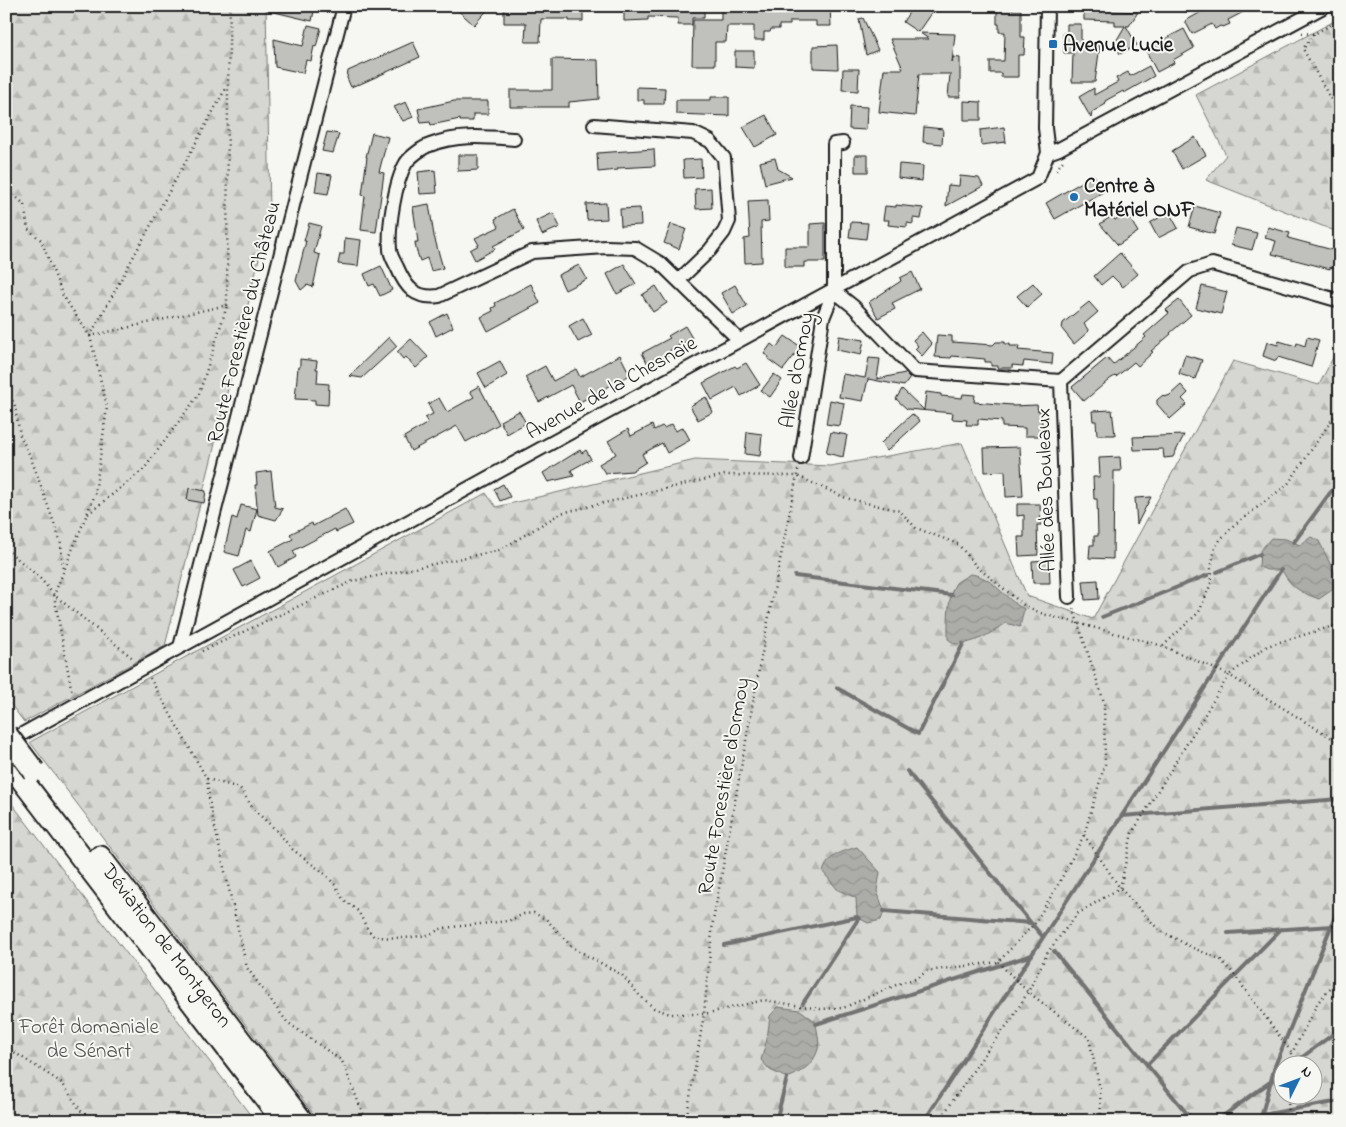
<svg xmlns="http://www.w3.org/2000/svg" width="1346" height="1127" font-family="'Indie Flower',sans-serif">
<defs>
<pattern id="forest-firs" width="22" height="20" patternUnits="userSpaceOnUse" patternTransform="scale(1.25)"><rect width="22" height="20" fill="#d6d6d2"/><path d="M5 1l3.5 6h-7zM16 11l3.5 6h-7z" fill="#b7b7b4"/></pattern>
<pattern id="water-waves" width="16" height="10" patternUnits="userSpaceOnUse" patternTransform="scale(1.25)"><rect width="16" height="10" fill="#acaca9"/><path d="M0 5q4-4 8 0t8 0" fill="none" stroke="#939391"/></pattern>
</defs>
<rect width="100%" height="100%" fill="#f6f6f2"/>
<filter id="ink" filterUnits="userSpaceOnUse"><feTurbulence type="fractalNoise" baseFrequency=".02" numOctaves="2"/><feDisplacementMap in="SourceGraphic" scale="10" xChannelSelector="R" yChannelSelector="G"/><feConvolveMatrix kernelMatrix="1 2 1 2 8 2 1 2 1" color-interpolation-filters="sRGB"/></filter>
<g filter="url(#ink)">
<!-- forest -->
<path fill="url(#forest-firs)" stroke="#797977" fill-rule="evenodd" d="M6,6H266L270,212L213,452L165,646L24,722L6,698Z
M1340,18V233L1206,180L1226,155L1196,95Z
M1340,344V1121H319L30,742L486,493L496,507L695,460L830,466L962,443L1027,596L1093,619L1233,361L1319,385ZM1284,1064H1314V1094H1284Z
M6,796L255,1121H6Z"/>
<!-- water -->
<path fill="url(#water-waves)" stroke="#727271" d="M1311,537L1319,541L1337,578L1332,590L1319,599C1308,595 1295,590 1288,580C1285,576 1284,573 1281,570H1267L1259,567L1260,551L1271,538L1286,539L1300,545Z
M970,574C993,576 1004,599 1024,609L1020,627L1006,623C990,634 975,644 955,644L948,639C948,624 947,595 956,583C959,580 966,577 970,574Z
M857,847L880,872L877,891L884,911L881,920L868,923L857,917L856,898L838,890L823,872C828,855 841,852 857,847Z
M778,1007L800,1010L815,1021L816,1024C817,1031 820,1042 818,1049C814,1064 801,1073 787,1078L770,1070L761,1060L767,1039L770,1016Z"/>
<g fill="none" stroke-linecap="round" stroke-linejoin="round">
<!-- stream -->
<path stroke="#727271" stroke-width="4" d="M1294,542L1330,493L1340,482
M1217,572L1260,554
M795,576L952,595
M1102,617L1208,575
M837,688L918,734L963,644
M907,771L1031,923
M1122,816L1340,799
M884,911L1031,923L1043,937
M1228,933L1332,926
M724,945L857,917
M1054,951L1193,1121
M803,1003L859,918
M816,1024L1032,955
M1293,1064L1340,1029
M1147,1065L1281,929
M1262,1115L1340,1101
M776,1121L787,1078
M924,1121L1281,570
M1180,1121L1190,1117
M1216,1121L1284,1072
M1260,1121L1275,1066L1340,904"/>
</g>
<!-- building -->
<path fill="#c0c0bd" stroke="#1c1c1c" d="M267,6H315L312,21L266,10Z
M453,6H491L474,25Z
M504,6H583V21H569V19H541L540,42H525L526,23H504Z
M624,6H676V8H704V18H692V25H678V18L648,17V20L624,21Z
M721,6L806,8V6H830L831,26H816V21H790V25H779V29H771L770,32H764V40H754V26H727L726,42H715V65H692L693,20H721Z
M913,6H936L918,32L903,22Z
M1000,6H1012V10H1021V37H1025L1024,55H1018V77H1001V73H990V61H1004L1005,32H999V24H997V10H1000Z
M1212,6H1255L1228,20L1230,24L1223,27L1220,26L1215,29L1212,24L1192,34L1185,21Z
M1084,9L1138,12L1129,26H1126L1137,45L1120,54L1115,43L1125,26H1115V21L1084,20Z
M863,18L878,50L866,55L859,19Z
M1067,24H1081V45H1100L1095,82H1072L1073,53H1064L1063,33H1067Z
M308,25L321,28L316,47L314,46L311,61L306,60L303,73L275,67L274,39L303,46Z
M1184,29L1194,48L1173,60L1174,63L1157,72L1145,49Z
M920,33L955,34L952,63L953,57L960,58V97H948L950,74H919L915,116L879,112L884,69H903L890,39H929Z
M413,42L420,57L358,85V84L351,87L347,78L348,71Z
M837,45L838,69L813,68V46Z
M735,51H754V68L735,67Z
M552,59L598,60L599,99L569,102V107H510V90H552Z
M1149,66L1154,76L1124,93L1123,91L1105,101L1106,104L1092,112L1091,118L1079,97L1094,88V95L1118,82L1116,78L1128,72L1130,76Z
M843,69H859L858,91L842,90Z
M637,87L665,88L664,104H644V100H637Z
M711,97H729V116L676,114V100H711Z
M454,101H488V114H473V121H460V119L431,125L430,122L421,123L418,109Z
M964,101L981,102V120H964Z
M406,102L413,117L403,121L394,107Z
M850,106L867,107L866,130L849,129Z
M766,115L777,135L755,147L743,127Z
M924,127L943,129L942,144L923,142Z
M1004,127L1006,142L981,145L980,130Z
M327,132L339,134L333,153L322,151Z
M372,133L388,137L379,172L384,173L376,232L361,230L365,196L362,195L367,157H366Z
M1195,137L1206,155L1182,169L1172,151Z
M654,149L655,166L618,168V170L598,172L597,153Z
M458,155H478V170L458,171Z
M855,155H868V172H855Z
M775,158L778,169L792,177L765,184L760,162Z
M701,159L702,177L684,178L683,160Z
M899,164L923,166L922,181L898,178Z
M435,170L437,193L420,194L418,172Z
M318,173L332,175L328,194L315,192Z
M1094,175L1103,192L1055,219L1046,203Z
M960,176L979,178L983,186L946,206L948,185L959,186Z
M711,188L712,208L696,209L695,189Z
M768,200L769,221L761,222L762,262L745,263L744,239L750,238L748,201Z
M606,203L607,219L587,220L586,204Z
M429,204L434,236L443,268L431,271L427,258L420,261L416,249L415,242H418L413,207Z
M896,205L923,208L921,219L913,218V224L907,223V227L888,225L889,220H883L885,206L896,207Z
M1195,206L1220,213L1214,234L1189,227Z
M640,208L641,225L621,226L620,209Z
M513,209L524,230L493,246L495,249L475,260L470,250L479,245L475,238L499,227L495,219Z
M1169,212L1178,228L1158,238L1150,223Z
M553,213L560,227L542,235L536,221Z
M1125,214H1127L1138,232L1118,245L1100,224L1112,216L1115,220Z
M851,222L868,223L866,239L849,237Z
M309,223L321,226L314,253L320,255L313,287L307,285L301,290L296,281L306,241H304Z
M825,223V262H804V267H785V247H810V224Z
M671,224L686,229L679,249L664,243Z
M1268,227L1290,233L1288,238L1340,252V270L1330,267V269L1272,254L1276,241L1265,238Z
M1236,228L1257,233L1252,250L1231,245Z
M345,238L361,240L358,266L338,264L340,254H344Z
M1120,253L1138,274L1123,287L1112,276L1101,285L1094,276Z
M624,264L636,284L617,294L607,274Z
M579,265L587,279L565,290L558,275Z
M381,266L392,290L380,296L374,284L369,286L364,274Z
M912,272L920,289L892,303L895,309L878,318L869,302L901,281L900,278Z
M1033,283L1042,294L1027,307L1017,296Z
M531,284L540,303L488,331L481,317L493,311L492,308L496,306L495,303Z
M735,285L747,306L733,314L721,293Z
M656,286L667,303L653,312L642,295Z
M1202,286L1227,292L1221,314L1196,308Z
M1179,300L1191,315L1170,333L1171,334L1151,351L1153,352L1138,366L1134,362L1116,377L1115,376L1110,379L1084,401L1072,387L1107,358L1113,365L1146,337L1144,335L1169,313L1166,310Z
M1089,302L1098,312L1084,324L1089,331L1074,344L1062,329L1063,323Z
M447,313L453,327L436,336L430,322Z
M583,318L592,335L578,342L569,326Z
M685,326L692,338L669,351L670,354L649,366L642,353L670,338L668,336Z
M922,332L932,344L922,356L915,349L918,346L913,340Z
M937,335L952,336V342L993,345L996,342H1005V344H1010V346H1019L1018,350L1053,353L1052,364L1024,361L1023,366L1012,365V368H998V366H991V362H985V359L952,356L951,358L935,357Z
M785,336L801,347L783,370L768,359L769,357L764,354L771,344L776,348Z
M839,336L864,340L861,355L837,350Z
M389,337L397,346L362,378L349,376Z
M1307,337L1319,340L1311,367L1278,357L1276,361L1263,356L1267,342L1278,345L1279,341L1296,346L1297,343L1305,346Z
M411,339L428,357L416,368L406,357L403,359L397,352Z
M620,355L630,375L580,402L571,385L539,402L525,377L545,366L553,381L576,369L580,377Z
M1185,355L1202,360L1195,379L1179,374Z
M869,358L880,359L877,379L905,373L910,378L904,386L868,379L863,401L839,397L843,374L865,378Z
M300,359L317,361L316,369H318L317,383L329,384L328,405L315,404V400L295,399L298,367H300Z
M500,361L507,375L486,388L478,373Z
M746,363L760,385L741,396L736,387L712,400L703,383L735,366L737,368Z
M774,374L782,380L770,397L761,391Z
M1181,385L1188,393L1182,399L1187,404L1170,419L1157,404V400L1163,395L1165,397L1170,395Z
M479,386L499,424L466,442L457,426L411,451L404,437L428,423L425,418L433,414L428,404L439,398L447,412L474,397L470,391Z
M902,389L924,410L926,392L941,394V396L962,398L963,394L975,395L974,402L1012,405V406L1037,405L1038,411H1041L1043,436H1025V428L1002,427V421L978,419V425H966L967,420L952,419L953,413L907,409L896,399Z
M706,397L713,412L698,420L690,406Z
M830,400L844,403L840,426L826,424Z
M1112,410L1115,435H1097L1096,421H1093L1092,411Z
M519,411L526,423L507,434L500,421Z
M912,414L920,421L887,451L881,443Z
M672,424L676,431L683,427L690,440L667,453L662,443L642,454L646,462L632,471L605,473L599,464L616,454L608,441L628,429L631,436L652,425L654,430L662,426L664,428Z
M747,432L762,434L760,456L745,454Z
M831,432L847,435L843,457L826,453Z
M1184,435L1173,457L1164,458L1163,449L1134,450L1133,437Z
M1020,447L1023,496L1006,497L1005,471L985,472L984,448Z
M580,450L582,453L586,450L591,459L571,470L574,476L548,482L543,473Z
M1120,457L1121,471H1114L1113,559L1089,558L1090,545H1094V536H1098L1097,499H1094L1093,477H1100L1099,458Z
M271,471L275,507L283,509L276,520L258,515L255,485H257L256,473Z
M503,484L510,497L500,501L494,489Z
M189,488L206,491L204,503L187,500Z
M1151,497L1137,524L1135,498Z
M1017,504H1040L1041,525H1037L1038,555L1019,556L1018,537H1024V515L1017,516Z
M241,505L257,509L251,532L246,530L239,556L224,552L232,517L237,519Z
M345,509L353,524L336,532L335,529L293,551L296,557L278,567L270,551L293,539L290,534L312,523L313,526Z
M1049,560L1050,583H1033L1032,561Z
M251,561L260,578L243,587L234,570Z
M1098,580L1099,599L1085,600L1083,581Z"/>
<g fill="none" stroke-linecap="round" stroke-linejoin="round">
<defs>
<path id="minor" d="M594,125L693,133L710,141L724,158L729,221L724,232L710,250L679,280
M514,139C486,137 457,134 430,145C423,147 410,157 406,163C395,182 388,227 390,249C390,255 394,261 397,267C406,288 415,299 439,296L532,252L606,247L635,248L660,263L739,340
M1048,153L1059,149L1325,6
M834,291L854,307L915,371L1061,381L1190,271L1212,264L1340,301
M1061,381L1069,597
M801,458L823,318L834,291V144L843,143
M180,647L344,6
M6,743C174,651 341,558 509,466C685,370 862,275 1038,178L1048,153L1045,128L1047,6"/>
<g id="primary">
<path d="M6,759L283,1121"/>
<path id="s1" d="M100,857L302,1121"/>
</g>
</defs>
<!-- minor casing -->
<use href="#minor" stroke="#1c1c1c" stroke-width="16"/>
<!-- primary casing -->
<use href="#primary" stroke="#1c1c1c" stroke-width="25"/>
<!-- path -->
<path stroke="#1c1c1c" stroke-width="2.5" stroke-dasharray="1 4" stroke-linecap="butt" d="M6,19L12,6
M1302,33L1314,34L1340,20
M1314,34L1303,49L1340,116
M1056,170L1063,161
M6,188L24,204L28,229L41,240L63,296L90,336L107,407L95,494L54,595L72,693
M90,336L227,305L228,85L230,6
M90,336L227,86
M6,387L15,406L20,435L31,458L61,543L63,570
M88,514L144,469L199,394L227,306
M6,549L39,577L54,595L134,659
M1163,646L1199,612L1212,581L1211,569L1215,547L1220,540L1233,526L1288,484L1340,408
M202,651L353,581L500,550L561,513L725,475L797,476L846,498L900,511L916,528L958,544L976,566L1025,606L1043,614L1163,646L1229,675L1267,646L1340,624
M150,678L207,779L210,806L247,968L287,1022L342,1061L366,1121
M207,779L240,788L254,810L275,829L292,849L325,874L336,886L343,899L358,911L367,928L374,937L405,938L428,935L443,928L508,921L524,914L534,913L547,920L572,947L622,975L640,996L654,1008L670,1014H704L764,1000L820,1009L843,1008L903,982L916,979L927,971L998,962L1035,923L1059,883L1084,835L1105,764L1104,702L1073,608
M1084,835L1120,888L1159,930L1193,948L1220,959L1233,973L1292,1053
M998,962L1028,992L1089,1038L1100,1089L1101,1121
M6,1047L62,1083L88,1121
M1291,1064L1292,1053L1318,1002L1340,979
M1289,1094L1288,1108L1292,1121
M686,1121L704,1014L713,921L767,626L798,470
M939,1121L988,1049L1011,1020L1028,992L1048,952L1077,914L1120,888L1132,833L1229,675L1340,743"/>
<!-- minor -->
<use href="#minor" stroke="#f6f6f2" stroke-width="12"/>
<!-- primary -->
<use href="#primary" stroke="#f6f6f2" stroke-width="21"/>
<defs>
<path id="primary-bridge" d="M6,734L34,771"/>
</defs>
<!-- primary-bridge casing -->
<use href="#primary-bridge" stroke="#1c1c1c" stroke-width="25" stroke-linecap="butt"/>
<!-- primary-bridge -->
<use href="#primary-bridge" stroke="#f6f6f2" stroke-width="21"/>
</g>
</g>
<!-- markers -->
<g fill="#1f6fb2" stroke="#f6f6f2" stroke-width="2">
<rect x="1048" y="39" width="10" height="10" rx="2.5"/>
<circle cx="1074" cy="197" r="5"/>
</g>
<g text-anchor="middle" stroke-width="4" stroke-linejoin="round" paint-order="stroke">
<!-- poi labels -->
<g font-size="21" font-weight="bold" fill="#1c1c1c" stroke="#f6f6f2" text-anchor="start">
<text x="1063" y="51">Avenue Lucie</text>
<text x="1084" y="192">Centre à<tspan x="1084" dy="24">Matériel ONF</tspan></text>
</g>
<!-- street labels -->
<g font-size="21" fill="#1c1c1c" stroke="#f6f6f2">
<text transform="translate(243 322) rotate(-76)" y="7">Route Forestière du Château</text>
<text transform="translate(796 370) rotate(-80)" y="7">Allée d'Ormoy</text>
<text transform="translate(611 387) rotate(-29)" y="7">Avenue de la Chesnaie</text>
<text transform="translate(1045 490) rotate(-92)" y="7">Allée des Bouleaux</text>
<text transform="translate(723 786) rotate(-80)" y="7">Route Forestière d'Ormoy</text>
<text dy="7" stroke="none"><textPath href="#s1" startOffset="111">Déviation de Montgeron</textPath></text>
</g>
<!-- park labels -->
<g font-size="21" fill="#545453" stroke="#f6f6f2">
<text x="89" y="1033">Forêt domaniale<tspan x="89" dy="24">de Sénart</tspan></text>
</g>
</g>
<!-- margin -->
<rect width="1346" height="1127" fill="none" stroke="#f6f6f2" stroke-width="25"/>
<rect x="12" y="12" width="1321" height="1102" fill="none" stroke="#1c1c1c" stroke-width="2" filter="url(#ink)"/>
<!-- north arrow -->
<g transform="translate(1298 1080) rotate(48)"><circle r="24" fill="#f6f6f2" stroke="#9f9f9c"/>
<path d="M0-4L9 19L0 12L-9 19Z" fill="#1f6fb2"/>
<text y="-8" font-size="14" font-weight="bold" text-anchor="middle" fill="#1c1c1c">N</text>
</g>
</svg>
